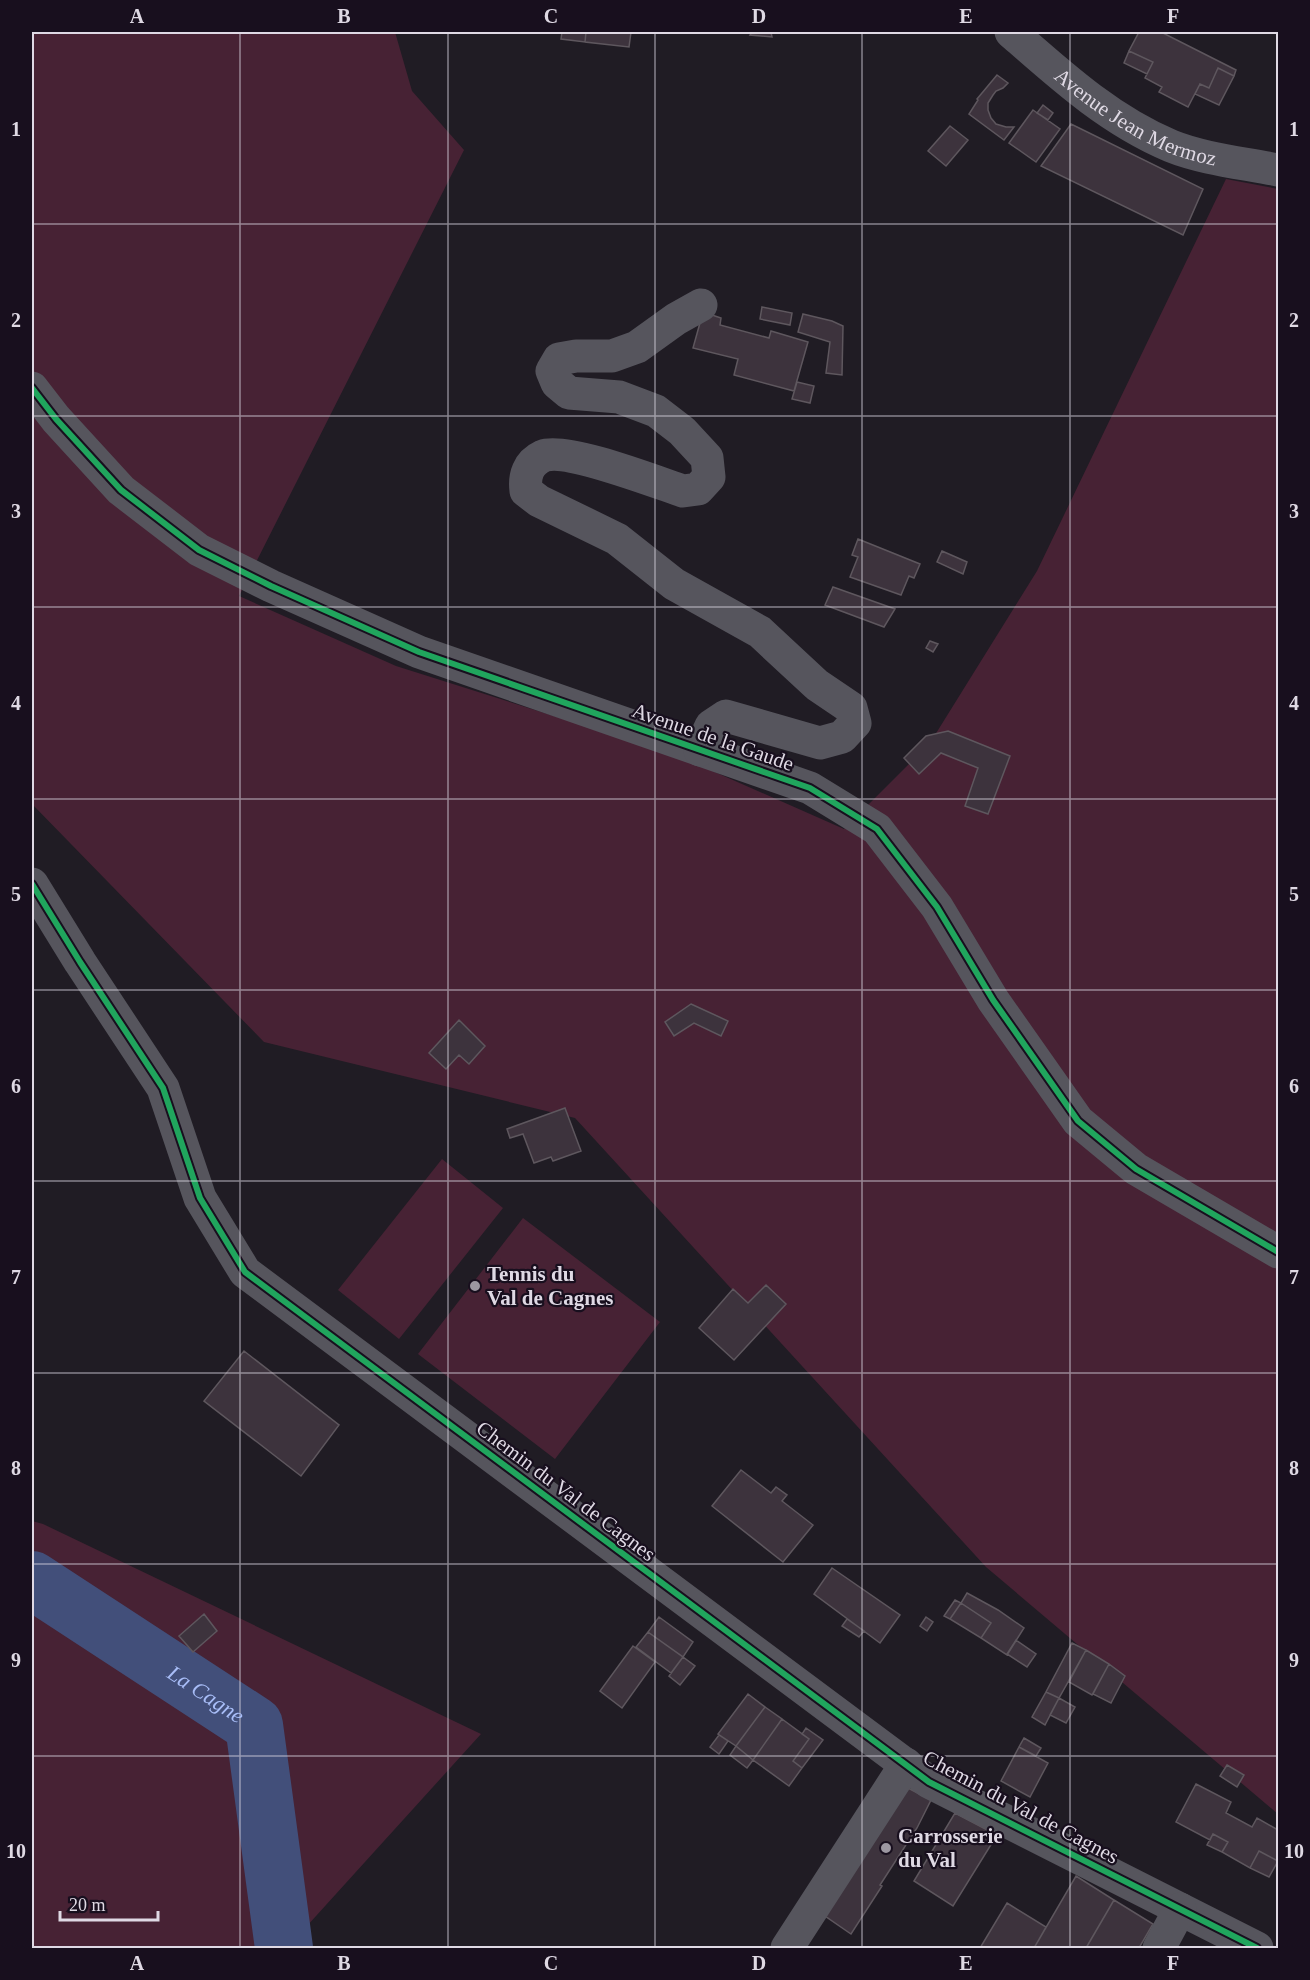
<svg xmlns="http://www.w3.org/2000/svg" width="1310" height="1980" font-family="Georgia,serif">
<rect width="100%" height="100%" fill="#201c24"/>
<!-- green -->
<path fill="#472234" d="M32,32H395L412,91L464,150L239,596L396,666L674,754L844,829L930,743L1037,571L1226,179L1278,189V1814L986,1567L575,1118L264,1042L32,804Z
M442,1159L503,1208L399,1339L338,1290Z
M523,1218L660,1322L555,1459L418,1354Z
M32,1521L43,1524L481,1734L287,1948H32Z"/>
<g fill="none" stroke-linecap="round" stroke-linejoin="round">
<!-- river -->
<path stroke="#424f7a" stroke-width="58" id="s1" d="M32,1580L254,1725L284,1948"/>
</g>
<!-- building -->
<path fill="#3d333d" stroke="#5e575e" stroke-width="1.5" d="M562,32H586L585,42L561,39Z
M586,32H631L629,47L585,42Z
M752,32H771L772,37L750,35Z
M1139,32H1161L1236,70L1234,76L1218,68L1209,88L1200,84L1188,107L1159,92L1162,87L1145,78L1153,62L1129,51Z
M1129,51L1153,62L1147,74L1124,63Z
M1218,68L1234,76L1219,105L1195,94L1200,84L1209,88Z
M997,75L1008,83L1003,88L996,91L993,95L988,103V110L991,118L996,124L1006,127H1014L1004,140L969,114L978,100L977,99Z
M1043,105L1053,113L1048,120L1037,113Z
M1033,110L1060,129L1036,162L1009,143Z
M1071,124L1203,189L1183,235L1041,166Z
M950,126L968,140L946,166L928,151Z
M762,307L792,313L790,325L760,319Z
M703,312L721,318L720,325L769,338L771,331L808,342L794,391L734,375L738,359L693,348Z
M803,314L832,321L843,326L842,375L826,373L830,342L798,332Z
M797,382L814,386L810,403L792,399Z
M858,539L920,564L914,578L909,576L901,595L850,577L858,557L852,555Z
M942,551L967,562L963,574L937,562Z
M833,587L895,609L884,627L825,605Z
M930,641L938,644L933,652L926,648Z
M948,731L1010,756L988,814L965,806L978,768L941,753L919,774L904,758L926,736Z
M691,1004L728,1021L721,1036L694,1023L674,1036L665,1022Z
M459,1020L485,1046L469,1064L459,1055L446,1069L429,1053Z
M565,1108L581,1151L553,1161L551,1157L534,1163L523,1134L510,1138L507,1129Z
M766,1285L786,1304L734,1360L699,1328L733,1289L748,1303Z
M244,1351L339,1425L301,1476L204,1401Z
M741,1470L771,1493L776,1487L787,1495L782,1501L813,1525L783,1562L712,1506Z
M832,1568L900,1615L880,1643L814,1594Z
M967,1593L998,1610L1024,1628L1007,1655L981,1638L991,1623L961,1603Z
M955,1600L961,1603L950,1619L944,1616Z
M961,1603L991,1623L981,1638L950,1619Z
M204,1614L217,1631L193,1652L179,1636Z
M659,1617L693,1642L683,1657L648,1632Z
M926,1617L933,1622L927,1631L920,1626Z
M847,1619L864,1631L859,1637L842,1626Z
M648,1632L683,1657L671,1673L636,1647Z
M1016,1640L1036,1654L1027,1667L1007,1654Z
M1072,1643L1086,1650L1059,1698L1046,1692Z
M633,1646L655,1662L622,1708L600,1691Z
M1086,1650L1109,1664L1092,1695L1069,1682Z
M683,1657L695,1666L680,1685L669,1676Z
M1109,1664L1125,1676L1111,1703L1093,1694Z
M1046,1692L1059,1698L1045,1725L1032,1717Z
M748,1694L765,1707L736,1746L718,1734Z
M1059,1698L1075,1707L1066,1723L1050,1715Z
M765,1707L782,1719L753,1760L736,1746Z
M782,1719L809,1739L793,1761L802,1768L789,1786L753,1760Z
M806,1728L823,1740L802,1768L793,1761L809,1739L802,1734Z
M719,1735L728,1741L719,1754L710,1747Z
M1024,1738L1041,1748L1036,1756L1019,1747Z
M736,1746L753,1760L747,1768L730,1755Z
M1019,1747L1048,1763L1030,1797L1001,1781Z
M1227,1765L1244,1775L1237,1787L1220,1776Z
M1196,1784L1231,1802L1226,1813L1252,1827L1257,1818L1278,1830V1861L1259,1851L1250,1868L1222,1852L1228,1842L1213,1834L1210,1840L1176,1822Z
M908,1788L931,1800L917,1828L880,1885L882,1886L851,1934L825,1916Z
M955,1813L997,1835L953,1906L914,1881Z
M1213,1834L1228,1842L1222,1852L1207,1845Z
M1259,1851L1278,1861L1269,1877L1250,1868Z
M1076,1876L1114,1900L1086,1948H1034Z
M1114,1900L1153,1924L1139,1948H1086Z
M1007,1903L1046,1927L1034,1948H980Z"/>
<g fill="none" stroke-linecap="round" stroke-linejoin="round">
<!-- minor -->
<g stroke="#56555d" stroke-width="33">
<path id="s2" d="M1011,32C1060,75 1109,120 1171,146C1203,159 1244,163 1278,170"/>
<path d="M32,388L56,419L121,490L199,550L271,586L419,652L810,788L877,829L937,907L993,1000L1078,1121L1136,1169L1278,1252"/>
<path d="M700,750L711,726L726,716L820,743L842,737L855,723L851,708L817,685L760,632L674,584L617,539L539,501L526,491C524,476 528,463 543,456C566,447 656,482 683,491L698,489L709,477L707,458L682,431L656,411L619,397L569,393L557,383L552,371L559,359L576,356H612L637,347L676,319L701,305"/>
<path d="M32,884L80,962L163,1088L200,1198L245,1272L929,1782L1257,1948"/>
<path d="M787,1948L906,1764"/>
<path d="M1159,1948L1180,1909"/>
</g>
<defs>
<path id="cycleway" d="M32,388L56,419L121,490L199,550L271,586L419,652L810,788L877,829L937,907L993,1000L1078,1121L1136,1169L1278,1252
M32,884L80,962L163,1088L200,1198L245,1272L929,1782L1257,1948"/>
</defs>
<!-- cycleway casing -->
<use href="#cycleway" stroke="#180f1e" stroke-width="10"/>
<!-- cycleway -->
<use href="#cycleway" stroke="#20a55d" stroke-width="6"/>
</g>
<!-- grid -->
<path fill="none" stroke="#dfd9e4" stroke-width="1.5" stroke-opacity="0.55" d="M240,32V1948M448,32V1948M655,32V1948M862,32V1948M1070,32V1948M32,224H1278M32,416H1278M32,607H1278M32,799H1278M32,990H1278M32,1181H1278M32,1373H1278M32,1564H1278M32,1756H1278"/>
<!-- markers -->
<g fill="#9c97a1" stroke="#180f1e" stroke-width="2">
<circle cx="475" cy="1286" r="6"/>
<circle cx="886" cy="1848" r="6"/>
</g>
<g text-anchor="middle" stroke-width="4.5" stroke-linejoin="round" paint-order="stroke">
<!-- street labels -->
<g font-size="21" fill="#dfd9e4" stroke="#180f1e">
<text dy="7" stroke="none"><textPath href="#s2" startOffset="153">Avenue Jean Mermoz</textPath></text>
<text transform="translate(713 737) rotate(19)" y="7">Avenue de la Gaude</text>
<text transform="translate(566 1491) rotate(37)" y="7">Chemin du Val de Cagnes</text>
<text transform="translate(1021 1807) rotate(28)" y="7">Chemin du Val de Cagnes</text>
</g>
<!-- poi labels -->
<g font-size="21" font-weight="bold" fill="#dfd9e4" stroke="#180f1e" text-anchor="start">
<text x="487" y="1281">Tennis du<tspan x="487" dy="24">Val de Cagnes</tspan></text>
<text x="898" y="1843">Carrosserie<tspan x="898" dy="24">du Val</tspan></text>
</g>
<!-- water labels -->
<g font-size="22" font-style="italic" fill="#a8bdf7" stroke="#180f1e">
<text dy="8" stroke="none"><textPath href="#s1" startOffset="208">La Cagne</textPath></text>
</g>
</g>
<!-- border -->
<rect width="1310" height="1980" fill="none" stroke="#180f1e" stroke-width="66"/>
<!-- scale -->
<path d="M60 1911v9h98v-9" fill="none" stroke="#dfd9e4" stroke-width="3"/>
<text x="69" y="1911" font-size="18" fill="#dfd9e4" stroke="#180f1e" stroke-width="4.5" paint-order="stroke">20 m</text>
<rect x="33" y="33" width="1244" height="1914" fill="none" stroke="#dfd9e4" stroke-width="2"/>
<g font-size="20" text-anchor="middle" font-weight="bold" fill="#dfd9e4">
<text x="137" y="23">A</text>
<text x="344" y="23">B</text>
<text x="551" y="23">C</text>
<text x="759" y="23">D</text>
<text x="966" y="23">E</text>
<text x="1173" y="23">F</text>
<text x="16" y="136">1</text>
<text x="1294" y="136">1</text>
<text x="16" y="327">2</text>
<text x="1294" y="327">2</text>
<text x="16" y="518">3</text>
<text x="1294" y="518">3</text>
<text x="16" y="710">4</text>
<text x="1294" y="710">4</text>
<text x="16" y="901">5</text>
<text x="1294" y="901">5</text>
<text x="16" y="1093">6</text>
<text x="1294" y="1093">6</text>
<text x="16" y="1284">7</text>
<text x="1294" y="1284">7</text>
<text x="16" y="1475">8</text>
<text x="1294" y="1475">8</text>
<text x="16" y="1667">9</text>
<text x="1294" y="1667">9</text>
<text x="16" y="1858">10</text>
<text x="1294" y="1858">10</text>
<text x="137" y="1970">A</text>
<text x="344" y="1970">B</text>
<text x="551" y="1970">C</text>
<text x="759" y="1970">D</text>
<text x="966" y="1970">E</text>
<text x="1173" y="1970">F</text>
</g>
</svg>
